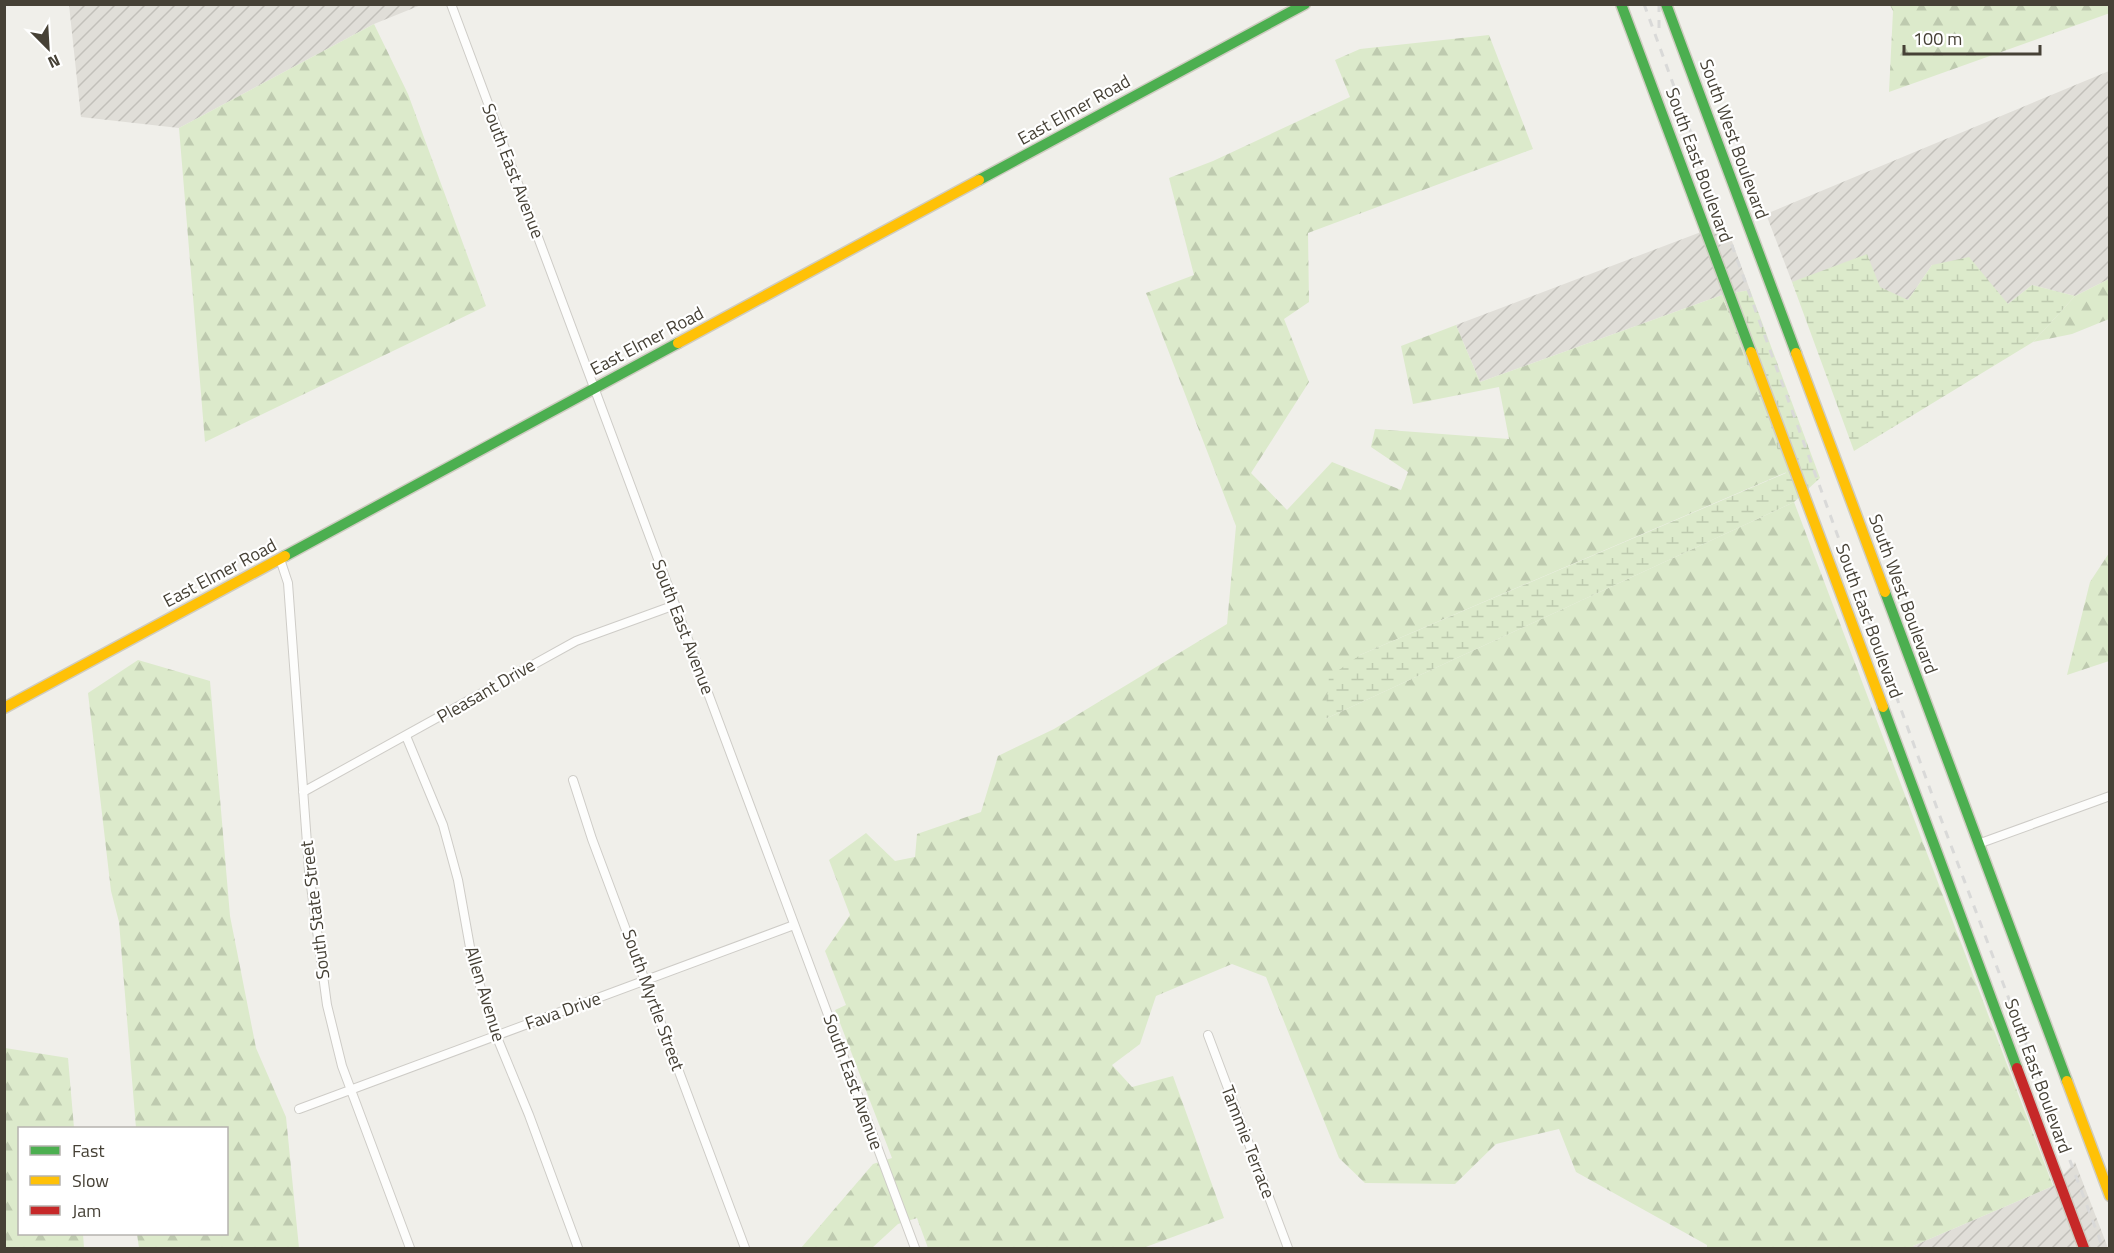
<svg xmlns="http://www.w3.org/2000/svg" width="2114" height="1253" font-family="'Titillium Web',sans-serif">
<defs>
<pattern id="industrial-furrows" width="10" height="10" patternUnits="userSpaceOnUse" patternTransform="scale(1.5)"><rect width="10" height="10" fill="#e0ded8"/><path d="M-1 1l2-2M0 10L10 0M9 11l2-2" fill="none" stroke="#c2c0ba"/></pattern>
<pattern id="forest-firs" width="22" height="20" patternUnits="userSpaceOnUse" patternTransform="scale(1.5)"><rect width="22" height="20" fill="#dceacb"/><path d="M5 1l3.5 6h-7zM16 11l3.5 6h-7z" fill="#becaaf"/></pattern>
<pattern id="wetland-marsh" width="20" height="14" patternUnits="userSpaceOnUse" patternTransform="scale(1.5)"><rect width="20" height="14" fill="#dceacb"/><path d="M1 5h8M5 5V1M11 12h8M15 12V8" fill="none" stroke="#becaaf"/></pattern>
</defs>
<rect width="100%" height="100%" fill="#f0efea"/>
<!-- industrial -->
<path fill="url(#industrial-furrows)" d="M69,5H421L374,24L179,128L81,117Z
M2109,71V279L2075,296L2032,285L2008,304L1932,265L1908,300L1799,281L1792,282L1766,214Z
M1726,225L1750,290L1722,295L1480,382L1456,325L1701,232Z
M2075,1162L2108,1248H1913V1246L2053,1186Z"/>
<!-- forest -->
<path fill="url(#forest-firs)" d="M1890,5L2109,4L2110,13L1889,92L1893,11Z
M374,24L408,94L486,306L205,442L179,128Z
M1489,35L1533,149L1308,233L1309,302L1284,319L1309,382L1251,473L1287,510L1332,462L1401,490L1408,472L1371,447L1375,429L1509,439L1499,387L1413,404L1401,346L1456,325L1480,382L1722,295L1787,472L1360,655L1325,719L1794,502L2053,1186L1913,1246V1248H1707V1245L1576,1172L1559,1129L1496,1144L1455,1184L1365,1183L1339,1158L1266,977L1232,964L1156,996L1140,1044L1112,1065L1132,1087L1173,1076L1224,1218L1143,1248H928L917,1218L898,1224L872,1248H801L873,1164L892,1158L835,1010L846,1005L825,951L850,915L829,860L866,833L895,861L915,857L917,834L981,812L998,756L1054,729L1227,624L1236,526L1146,293L1194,275L1169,178L1213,161L1350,97L1335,60L1360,49Z
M2109,279V319L2072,334L2033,342L2075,296Z
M2109,553V661L2067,675L2090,582Z
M138,660L210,681L230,916L256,1048L286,1117L299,1248H139L137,1234H226V1128H136L119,922L111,891L88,693Z
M5,1048L68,1058L74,1128H20V1234H83L84,1248H5Z"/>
<!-- wetland -->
<path fill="url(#wetland-marsh)" d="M1867,254L1880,287L1908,300L1932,265L1969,257L2008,304L2032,285L2075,296L2033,342L1854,451L1792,282Z
M1750,290L1820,478L1794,502L1325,719L1329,677L1360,655L1786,473L1722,295Z"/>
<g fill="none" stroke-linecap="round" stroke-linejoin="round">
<defs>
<path id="street" d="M451,4L915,1248
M280,559L288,583L309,871L327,1005L342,1066L410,1248
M406,736L443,825L458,880L473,964L496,1035L529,1115L578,1248
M573,780L592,839L745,1248
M303,792L576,641L675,605
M1978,844L2110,796
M1208,1035L1288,1248
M299,1109L794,925"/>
<path id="fast" d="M1621,4L1751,352
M1666,4L1796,353
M979,180L1305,4
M285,556L678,343
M1885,592L2067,1081
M1883,707L2017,1068"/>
<path id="slow" d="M678,343L979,180
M1751,352L1883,707
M1796,353L1885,592
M4,708L285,556
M2067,1081L2110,1196"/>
<path id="jam" d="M2017,1068L2084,1248"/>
</defs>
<!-- street casing -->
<use href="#street" stroke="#ceccc7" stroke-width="10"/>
<!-- fast casing -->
<use href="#fast" stroke="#cfccc1" stroke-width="13"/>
<!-- slow casing -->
<use href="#slow" stroke="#cfccc1" stroke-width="13"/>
<!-- jam casing -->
<use href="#jam" stroke="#cfccc1" stroke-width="13"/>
<!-- street -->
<use href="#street" stroke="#fdfdfc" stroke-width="8"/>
<!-- fast -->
<use href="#fast" stroke="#4caf50" stroke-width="10"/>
<!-- slow -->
<use href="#slow" stroke="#ffc107" stroke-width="10"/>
<!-- jam -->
<use href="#jam" stroke="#c62828" stroke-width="10"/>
<!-- rail -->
<path stroke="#d9d9d8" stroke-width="3" stroke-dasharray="8 8" stroke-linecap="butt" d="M1644,4L1938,811L2103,1248
M1659,4V33"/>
</g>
<g text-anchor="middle" stroke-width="4.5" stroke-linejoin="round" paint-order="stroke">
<!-- street labels -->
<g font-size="18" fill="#464136" stroke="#fff">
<text transform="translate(1074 110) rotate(-29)" y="6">East Elmer Road</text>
<text transform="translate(1734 139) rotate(70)" y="6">South West Boulevard</text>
<text transform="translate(1699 165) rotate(70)" y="6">South East Boulevard</text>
<text transform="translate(513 171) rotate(69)" y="6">South East Avenue</text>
<text transform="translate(647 341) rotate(-28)" y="6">East Elmer Road</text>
<text transform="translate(220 573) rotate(-28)" y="6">East Elmer Road</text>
<text transform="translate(1903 594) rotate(70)" y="6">South West Boulevard</text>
<text transform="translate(1869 621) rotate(70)" y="6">South East Boulevard</text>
<text transform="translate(683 627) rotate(69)" y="6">South East Avenue</text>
<text transform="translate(486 691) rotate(-30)" y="6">Pleasant Drive</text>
<text transform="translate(315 910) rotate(-97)" y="6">South State Street</text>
<text transform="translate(485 994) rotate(73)" y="6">Allen Avenue</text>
<text transform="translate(653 1000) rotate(70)" y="6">South Myrtle Street</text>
<text transform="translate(563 1011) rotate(-20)" y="6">Fava Drive</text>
<text transform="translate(2038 1076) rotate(70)" y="6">South East Boulevard</text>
<text transform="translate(853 1082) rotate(70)" y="6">South East Avenue</text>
<text transform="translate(1248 1142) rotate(69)" y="6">Tammie Terrace</text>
</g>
</g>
<!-- border -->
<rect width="2114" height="1253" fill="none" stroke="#464136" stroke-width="12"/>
<!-- legend -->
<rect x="18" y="1127" width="210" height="108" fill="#ffffff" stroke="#b5b3af" stroke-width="1.5"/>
<rect x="30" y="1146" width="30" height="9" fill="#4caf50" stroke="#b5b3af" stroke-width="1.5"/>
<text x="72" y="1157" font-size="18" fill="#464136">Fast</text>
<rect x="30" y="1176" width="30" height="9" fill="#ffc107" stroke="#b5b3af" stroke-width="1.5"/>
<text x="72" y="1187" font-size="18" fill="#464136">Slow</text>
<rect x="30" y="1206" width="30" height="9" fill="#c62828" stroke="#b5b3af" stroke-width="1.5"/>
<text x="72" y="1217" font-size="18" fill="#464136">Jam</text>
<!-- north arrow -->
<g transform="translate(48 48) rotate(156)" stroke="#ffffff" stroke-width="4.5" paint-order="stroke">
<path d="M0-4.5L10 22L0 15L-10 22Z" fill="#464136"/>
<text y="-9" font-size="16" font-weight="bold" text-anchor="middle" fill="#464136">N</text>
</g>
<!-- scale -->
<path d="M1904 45v9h136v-9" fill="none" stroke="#464136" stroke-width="3"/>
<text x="1913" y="45" font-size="18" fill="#464136" stroke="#ffffff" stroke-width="4.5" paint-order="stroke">100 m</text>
</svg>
